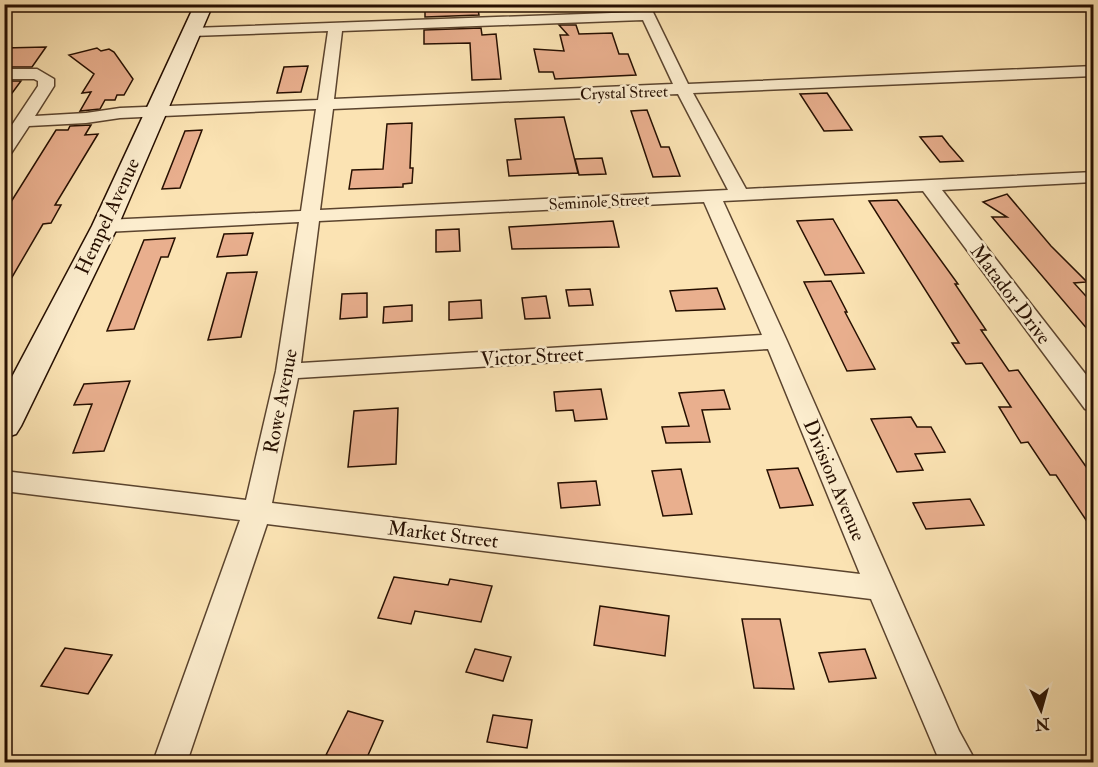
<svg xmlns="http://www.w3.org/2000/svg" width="1098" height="767" font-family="'IM FELL Double Pica',serif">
<rect width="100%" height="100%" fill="#fbe3b3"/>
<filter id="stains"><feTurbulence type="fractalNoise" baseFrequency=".00333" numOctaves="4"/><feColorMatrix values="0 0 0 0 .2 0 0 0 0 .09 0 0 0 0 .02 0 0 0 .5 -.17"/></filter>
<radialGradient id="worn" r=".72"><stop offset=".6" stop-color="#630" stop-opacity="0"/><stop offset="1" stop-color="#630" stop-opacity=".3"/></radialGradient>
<!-- building -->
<path fill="#e9af8e" stroke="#260f01" stroke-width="1.5" d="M425,4H477L479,15L425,17Z
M559,25H576L579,34L612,33L619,54H628L636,75L555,79L553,72H539L534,49L564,51L560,35H568Z
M481,28L482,35L496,34L501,79L472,80L470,43L424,44V30Z
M46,47L32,67H4V48Z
M97,48L101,51L109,49L114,52L133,79L124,95H117L115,100H105L100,109L80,111L91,92L82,93L94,74L69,55Z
M308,66L301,92L277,93L284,67Z
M4,81H21L4,104Z
M827,93L852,130L824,131L800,94Z
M647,110L661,147H669L680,176L653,177L631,111Z
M564,117L578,173L509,176L507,160L521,159L515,119Z
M412,123L410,168H413L412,183L403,184V187L349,189L352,170L383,169L387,124Z
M91,125L85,135L98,134L55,205H61L51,223L43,224L4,291V213L56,130H68L70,126Z
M202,130L180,188L162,189L185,131Z
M942,136L949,145L963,161L940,162L920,137Z
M602,158L606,174L579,175L575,159Z
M1007,194L1051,246L1087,282L1074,283L1094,305V337L992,217H1007L983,202Z
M897,200L958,284H955L986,330H981L1009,371L1018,370L1094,478V532L1056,475H1050L1028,442L1021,443L999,407H1011L982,363L966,364L952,343H959L869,201Z
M833,219L864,273L825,275L797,221Z
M613,221L619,247L512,249L509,227Z
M459,229L460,251L436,252V230Z
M253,233L247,255L217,257L224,234Z
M175,238L168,257H161L134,329L107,331L144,240Z
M257,272L241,337L208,340L227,273Z
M831,281L847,312H845L875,369L847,371L804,282Z
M717,288L725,309L676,311L670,291Z
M590,289L593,305L569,306L566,290Z
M367,293V317L340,319L342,294Z
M546,296L550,318L525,319L522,298Z
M481,300L482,318L449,320V302Z
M412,305V321L383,323L384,307Z
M130,381L104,451L73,453L92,404L74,405L84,384Z
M601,389L607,419L575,421L573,410L556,411L554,392Z
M724,390L730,409L702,410L710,442L666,443L662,427L689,426L679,393Z
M398,408L396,464L348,467L354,411Z
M911,417L917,427H931L945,452L915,454L923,470L897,472L871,419Z
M798,468L813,505L780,508L767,470Z
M681,469L692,514L663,516L652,471Z
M596,481L600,505L561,508L558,483Z
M970,499L984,525L926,529L913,503Z
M394,577L448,585L450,579L492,586L481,622L415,611L411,624L378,618Z
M600,606L669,616L665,656L594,645Z
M742,619H780L794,689L754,688Z
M65,648L112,655L88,694L41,686Z
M475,649L511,657L503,681L466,672Z
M865,649L876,678L829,682L819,653Z
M348,711L383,721L365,762H353L326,755Z
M493,715L532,720L527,748L487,742Z"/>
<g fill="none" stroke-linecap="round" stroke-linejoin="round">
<defs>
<path id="street" d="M636,4H649L688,84L1094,66V76L693,93L746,189L1094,172V182L942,190L1094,385V411L1085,409L923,191L723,201L787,341L959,731L976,762H940L871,599L267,524L187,762H153L240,520L4,491V471L246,500L276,371L299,222L105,232L98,230L95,226L98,222L105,220L301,211L316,109L120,118L86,123L29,126L10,155L4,156V137L38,86V81L34,79H4V69H37L54,79V86L35,116L86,113L120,108L318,100L328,31L192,36L185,32L192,28L639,12ZM643,20L673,84L334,99L342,31ZM678,94L728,190L320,210L333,109ZM704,202L762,335L301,363L319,221ZM768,349L860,574L272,503L298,378Z"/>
<path id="secondary" d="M195,4H213L118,226L21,426L16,434L4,438V392L92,226Z"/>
</defs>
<!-- street casing -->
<use href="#street" stroke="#5b442e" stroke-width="3"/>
<!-- secondary casing -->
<use href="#secondary" stroke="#260f01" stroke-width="3"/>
<!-- street -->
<use href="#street" fill="#fcedce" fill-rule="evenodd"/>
<!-- secondary -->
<use href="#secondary" fill="#fcedce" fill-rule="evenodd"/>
</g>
<g text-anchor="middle" stroke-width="5" stroke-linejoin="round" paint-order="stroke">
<!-- far-street labels -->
<g font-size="16" fill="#260f01" stroke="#fcedce">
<text transform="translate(624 92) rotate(-2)" y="6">Crystal Street</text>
<text transform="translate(599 201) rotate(-3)" y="6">Seminole Street</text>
</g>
<!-- street labels -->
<g font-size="20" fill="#260f01" stroke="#fcedce">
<text transform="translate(107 216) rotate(-65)" y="7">Hempel Avenue</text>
<text transform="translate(1011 294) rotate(53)" y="7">Matador Drive</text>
<text transform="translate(532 356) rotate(-3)" y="7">Victor Street</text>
<text transform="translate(280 401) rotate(-79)" y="7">Rowe Avenue</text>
<text transform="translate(835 480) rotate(67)" y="7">Division Avenue</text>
<text transform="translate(443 534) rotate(7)" y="7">Market Street</text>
</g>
</g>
<!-- margin -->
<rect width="1098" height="767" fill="none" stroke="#fbe3b3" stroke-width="24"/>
<rect x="6" y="6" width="1086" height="755" fill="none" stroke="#260f01" stroke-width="3"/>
<rect x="12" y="12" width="1074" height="743" fill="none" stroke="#260f01" stroke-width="1.5"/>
<!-- north arrow -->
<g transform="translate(1041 710) rotate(175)" stroke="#fcedce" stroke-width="4.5" paint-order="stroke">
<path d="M0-4.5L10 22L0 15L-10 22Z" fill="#260f01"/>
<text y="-9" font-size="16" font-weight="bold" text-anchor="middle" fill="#260f01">N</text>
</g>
<rect width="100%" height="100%" filter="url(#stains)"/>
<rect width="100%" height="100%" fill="url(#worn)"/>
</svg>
